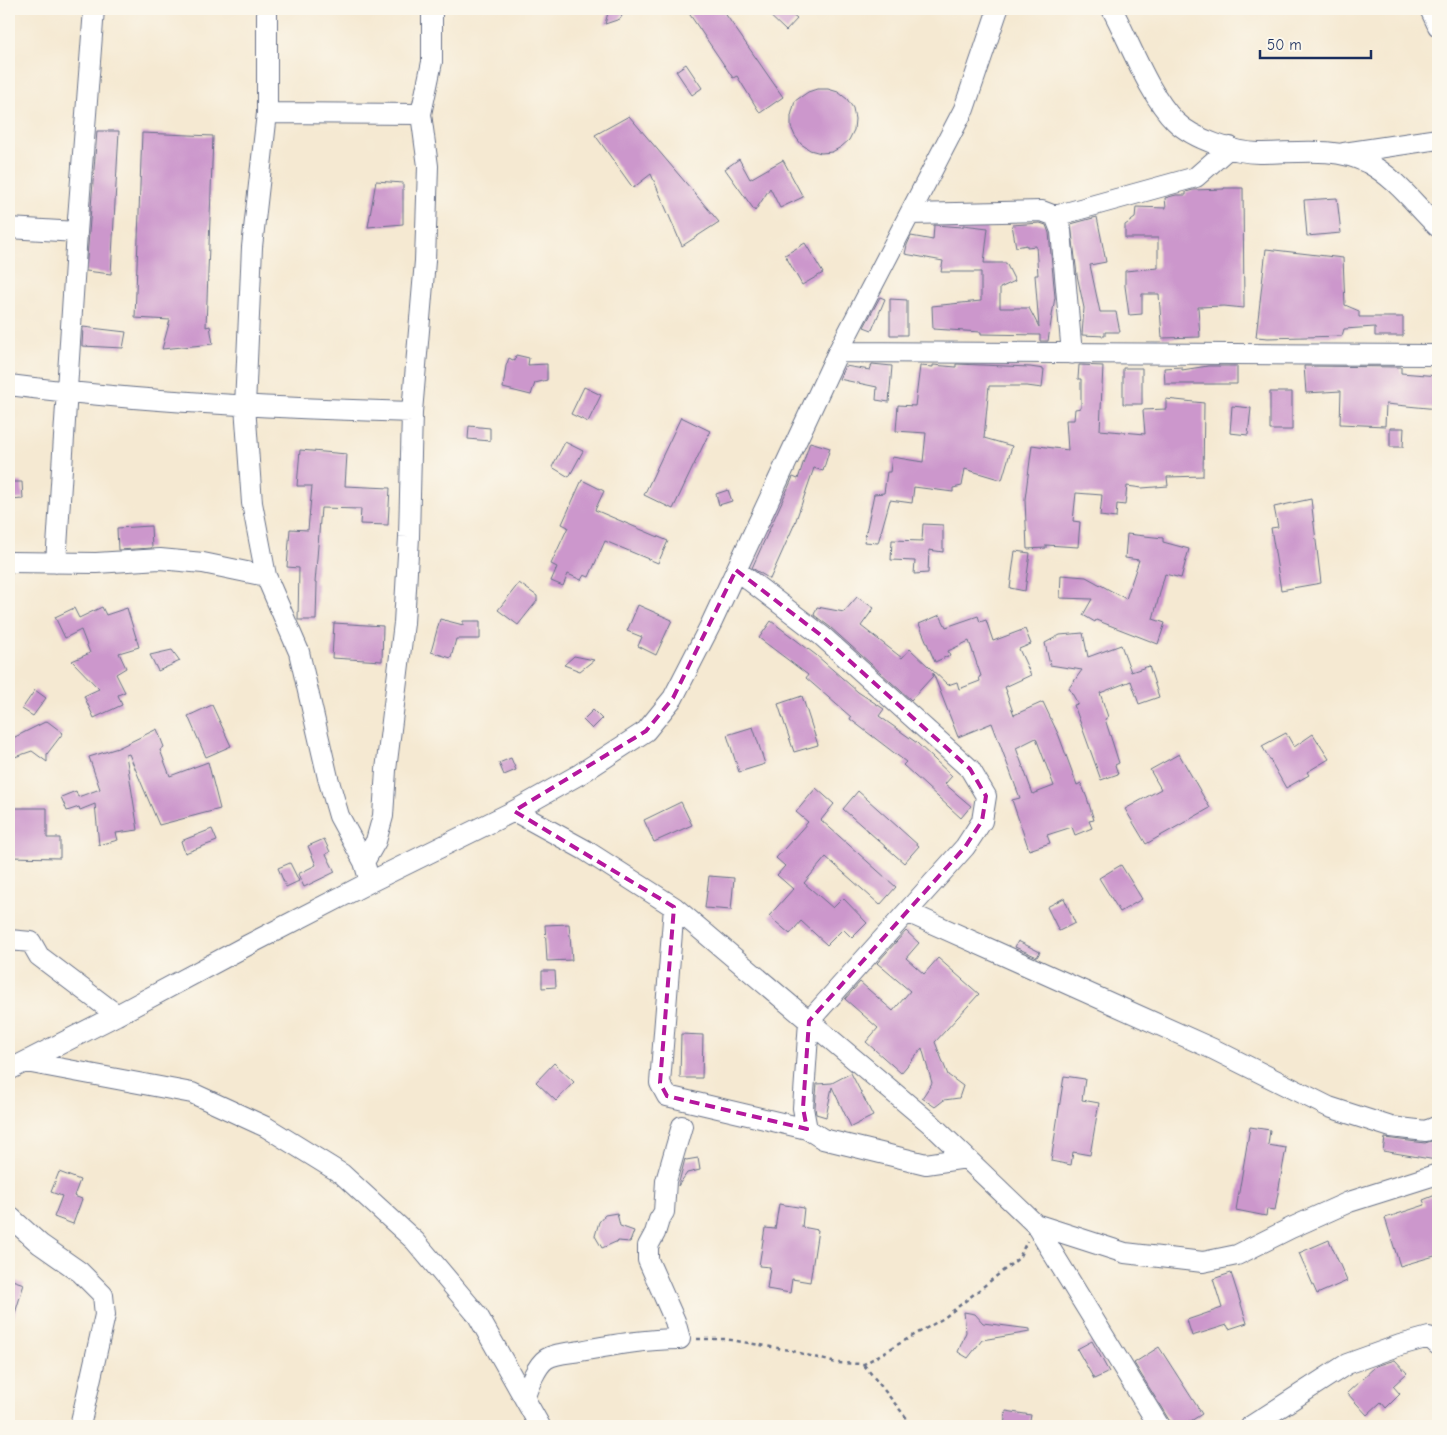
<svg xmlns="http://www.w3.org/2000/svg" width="1447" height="1435" font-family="'Comic Neue',sans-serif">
<rect width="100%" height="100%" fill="#fbf7ec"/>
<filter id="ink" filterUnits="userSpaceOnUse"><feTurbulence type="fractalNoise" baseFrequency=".02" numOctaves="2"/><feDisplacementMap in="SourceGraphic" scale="10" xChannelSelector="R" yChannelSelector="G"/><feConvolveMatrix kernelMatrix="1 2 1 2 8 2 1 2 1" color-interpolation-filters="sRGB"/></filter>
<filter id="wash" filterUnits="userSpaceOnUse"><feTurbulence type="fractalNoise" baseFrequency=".0096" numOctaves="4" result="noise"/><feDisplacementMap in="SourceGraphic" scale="20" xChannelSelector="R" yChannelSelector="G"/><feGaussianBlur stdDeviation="1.12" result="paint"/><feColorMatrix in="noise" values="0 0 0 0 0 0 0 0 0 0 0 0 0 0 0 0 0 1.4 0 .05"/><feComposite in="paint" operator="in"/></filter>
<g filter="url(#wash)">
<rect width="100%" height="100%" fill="#f5e9d2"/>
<g id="blocks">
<!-- building -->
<path fill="#cc97cc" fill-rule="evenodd" d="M609,9H626L620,19L605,24Z
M686,9H722L783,97L760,113L737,76L733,78Z
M763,9H785L797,19L786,31Z
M686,64L702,88L692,95L676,71Z
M817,89H828L838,92L847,99L853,108L855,119L854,130L849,140L841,147L832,152L821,153L810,150L801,144L795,136L791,127V116L795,101L808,92Z
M629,116L719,222L682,246L651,174L633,188L595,135Z
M97,131H119L111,274L86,271Z
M142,133L213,136L206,327L210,326L213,344L162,349L170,320L135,318Z
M739,159L750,179L783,160L803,197L780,208L770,188L755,211L725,169Z
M376,181L403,183V224L368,227Z
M1224,188H1243L1244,308L1224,306L1198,307L1200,337L1162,338L1159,294H1142V314L1129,315L1125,286V271L1158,268V238H1125V225L1135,218L1136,207L1166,208L1165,198L1176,195H1186V192L1193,190L1224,189Z
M1337,198L1341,233L1307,236L1304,200Z
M1097,217L1106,262L1090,265L1100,312H1116L1120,332H1105V336L1082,335L1084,308L1077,275L1071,224Z
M1040,223L1046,225L1049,233L1055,297L1048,341H1040V335L981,334V332L933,329L932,306L981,301V272H941L943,261L905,254L907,245L911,236L933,240L934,225L963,227V225L988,228L984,263H1006L1015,281L1000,288V308H1029L1039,327L1035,275H1038L1036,246L1027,247V245L1016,247L1012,225Z
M805,243L823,273L802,285L785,255Z
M1266,249L1343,258L1345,305L1359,311V317H1403V336H1375V327L1344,329L1342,336L1268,338L1256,337Z
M880,297L885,299L872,330L864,327Z
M890,299L907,300V335H890Z
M83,327L126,332L123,348L82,346Z
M516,355L529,358L528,365L547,364V380L535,383L531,395L503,388L506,366L509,358L515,361Z
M872,364L892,366L889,402L876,400L877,387L839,379L845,366L870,370Z
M956,364L1030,367L1044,369L1042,388L1027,386H989L984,438L1012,446L1002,480L965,469L962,486L953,488V492L914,487L912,503L890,500L878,543L864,542L874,494L884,493L887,472H890L892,457L923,462L926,433L896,431L898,405L915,406L920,366L933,367V365L956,367Z
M1079,365L1103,366L1100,430L1145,434L1143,410L1166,409V399L1204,403L1203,476L1167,477L1168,486L1142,488L1127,486L1125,505L1117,504L1116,518L1100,516L1102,495L1076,493L1073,521L1080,522L1078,547L1046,545V548L1027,549L1025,499L1032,445L1068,450L1066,420H1074L1075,409L1081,408V379H1078Z
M1208,366H1237V384H1165L1164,368L1182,367V370Z
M1304,366L1401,367V373L1438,376V409L1386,404L1385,426L1340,424L1341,391L1306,393Z
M1123,368H1142V404H1123Z
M584,387L601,395L588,422L571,414Z
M1270,392H1292V430H1270Z
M1232,406L1251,408L1248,435L1230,433Z
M681,417L710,431L673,509L644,495Z
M469,426L490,428V441L468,439Z
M1390,428H1404L1403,447H1390Z
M565,442L583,451L569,477L552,467Z
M810,442L830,448L823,471L814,468L795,523L770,579L752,568L793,477L798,479Z
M300,450L347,454L345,486L390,488L388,525L360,524L361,509L321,508L315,583H317L316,620H298L299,568L287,567L290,529L308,530L312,486H297Z
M582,480L604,491L595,510L668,541L658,563L605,541L589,577L584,575L581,580L568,574L563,586L551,581L557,567L551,564L568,527L562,524Z
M9,482H22L23,499L9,500Z
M728,490L732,501L719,505L716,494Z
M1311,499L1321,583L1281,590L1271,528L1278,527L1274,507Z
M923,524L943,525V552L929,550L928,573L914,574L915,561L891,560L892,540L922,541Z
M151,526L152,548L118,550L117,528Z
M1127,534L1163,538V542L1189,549L1181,578L1165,574L1153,619L1165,623L1158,644L1096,620L1095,622L1083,615L1092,599L1060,598L1061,575L1086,577L1126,599L1139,560L1125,558Z
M1015,551L1030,553L1025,591L1010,588Z
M519,583L537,596V601L518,625L498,610Z
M857,597L874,608L861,626L902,658L910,649L948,685L957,682L959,689L980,681L979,677L981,676L969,641L948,651L950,655L935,662L919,624L940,615L946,627L978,616L980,622L986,620L993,641L1025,629L1031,644L1019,649L1031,675L1005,687L1007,692H1006L1014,715L1043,702L1059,736L1077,785L1081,783L1087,798L1094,820L1089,821L1092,828L1075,835L1072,827L1047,835L1050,843L1029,850L1012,800L1020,798L992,723L958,737L933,673V676L911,700L830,627L814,615L817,607L844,612ZM1036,738L1054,786L1033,794L1016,748Z
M638,605L672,620L656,655L638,646L642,637L627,631Z
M102,607L106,615L127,608L139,647L119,653L126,668L116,674L125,692L118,695L122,705L94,718L84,696L99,689L72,661L90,653L81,630L65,638L55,617L74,608L79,618Z
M440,619L463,625V621H480V639H456L451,658L431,652Z
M771,621L816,655L858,692L884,709L879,716L917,743L952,776L945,784L971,806L961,818L903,765L906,762L850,719L851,717L806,678L808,675L759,638Z
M334,623L383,626L382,661L332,658Z
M1083,633L1088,657L1121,645L1131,672L1149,666L1159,697L1139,704L1131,681L1100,693L1108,717L1105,719L1119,763L1115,765L1118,774L1101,780L1074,705L1078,704L1069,688L1082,670L1050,665L1045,643L1060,635Z
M172,650L180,661L158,671L150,655Z
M574,656L594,660L580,671L564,665Z
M35,690L46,698L33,716L22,709Z
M802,696L818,745L794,752L778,704Z
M212,705L231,746L206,757L188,716Z
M593,710L602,719L592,729L583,720Z
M47,721L63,733L47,754V762L32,751L9,759V740Z
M753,727L765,764L739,772L727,735Z
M157,729L164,747L160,750L170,776L208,762L220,809L159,825L129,754L126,755L138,830L116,833L118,840L99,845L95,804L80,810L79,807L67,811L61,797L76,791L78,797L100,789L89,757L118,748Z
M1286,733L1294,747L1313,734L1329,759L1307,772L1309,775L1286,788L1262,746Z
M1179,754L1210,808L1146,844L1125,809L1161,789L1150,770Z
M511,758L516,770L504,775L499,763Z
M816,788L834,804L821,820L896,887L880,905L826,857L804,883L833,908L843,898L867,923L852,938L843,929L827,945L801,921L790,934L769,916L793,889L777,875L785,866L776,858L808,822L796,812Z
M858,791L919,846L904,863L843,809Z
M681,802L692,825L654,842L644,820Z
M9,808H47V838H60V858L9,857Z
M212,829L217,841L185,853L181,841Z
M324,839L330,852L326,854L335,872L304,887L298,874L316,865L308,846Z
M290,863L299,881L286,887L278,868Z
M1121,865L1142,899L1120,912L1099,878Z
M709,876L734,878L731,910L705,908Z
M1064,898L1075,923L1059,931L1047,907Z
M569,924L572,960L547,961L545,925Z
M906,931L919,943L906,958L924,974L938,958L979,994L935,1042L948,1075L963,1086L959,1098L944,1100L935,1107L922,1098L932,1083L922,1048L901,1073L866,1042L878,1028L845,999L860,982L893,1011L910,991L877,963Z
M1018,941L1040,952L1037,957L1015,947Z
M542,971H555L556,987L542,988Z
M681,1034L703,1035L702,1078H680Z
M554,1063L574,1082L556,1101L536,1082Z
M851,1073L873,1116L851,1127L832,1087L826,1117L816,1114L815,1107L817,1084L832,1083Z
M1064,1076L1085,1079L1082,1100L1099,1103L1090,1155L1073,1152L1071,1165L1051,1161Z
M1250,1127L1270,1130L1268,1145L1286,1148L1275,1210L1267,1209L1266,1216L1236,1210Z
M1385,1138L1425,1143L1438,1139L1436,1160L1383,1151Z
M698,1158L700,1170L687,1173L678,1186L685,1159L686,1160Z
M59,1172L80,1180L74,1196L82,1199L73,1224L54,1217L62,1196L51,1192Z
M1438,1194V1255L1400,1266L1385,1218L1425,1205L1423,1200Z
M779,1204L804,1208L802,1227L818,1230L810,1282L792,1279L790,1293L767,1289L770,1267L759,1266L765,1228L775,1229Z
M617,1213L620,1226L634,1231L630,1242L618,1241L602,1248L595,1236L599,1222L605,1215Z
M1329,1240L1347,1281L1317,1294L1299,1253Z
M1231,1273L1247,1323L1229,1329L1227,1325L1192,1336L1187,1320L1222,1308L1213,1279Z
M9,1279L24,1284L12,1323H9Z
M964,1312L975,1314L983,1323L1030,1329V1332L982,1340L968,1358L958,1352L966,1332Z
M1092,1341L1109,1372L1094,1379L1077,1349Z
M1159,1347L1202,1414L1183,1426H1171L1169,1420L1134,1363Z
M1395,1360L1407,1373L1393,1386L1400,1394L1386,1408L1381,1402L1367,1415L1347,1393L1376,1366Z
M1006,1411L1031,1415L1029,1426H1004Z"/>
</g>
</g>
<g filter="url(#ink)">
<use href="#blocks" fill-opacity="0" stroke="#677087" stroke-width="1"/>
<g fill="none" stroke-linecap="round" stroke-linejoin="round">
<defs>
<path id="minor" d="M267,9V113L252,247L245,406L252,503L266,576L299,652L328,778L339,816L364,862L370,882
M1112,9C1130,43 1149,95 1175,121C1193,139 1235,153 1259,153C1296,153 1334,146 1368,163C1396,178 1416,206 1438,227
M1430,9L1438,26
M267,113L421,114
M1344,153L1438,139
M910,214L1042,211L1055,216L1061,231L1072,354
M1055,216L1196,177L1230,147
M9,228L77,232
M838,352L1438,355
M9,385C142,402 277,408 412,412
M9,562L96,563L160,559L203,563L266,576
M56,563L77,232L94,9
M736,570L822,636L970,769L986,796L982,821L965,847L809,1021L803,1108L807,1129L823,1139L926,1164L966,1158
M514,811L585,850L674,907L931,1124L1035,1224L1125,1253L1203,1262L1237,1255L1291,1228L1349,1202L1438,1174
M364,862L376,841L383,816L386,770L404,623L409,537L412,412L425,261L428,166L421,114L432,62V9
M674,907L660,1083L667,1096L807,1129
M907,912L1213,1049L1329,1107L1391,1127L1426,1131L1438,1126
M9,940L31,942L39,956L117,1015
M26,1062L192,1093L266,1127L342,1174L415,1241L478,1316L540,1426
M9,1070L117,1015L248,945L370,882L514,811L580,774L646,731L673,698L711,624L838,352L964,109L998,9
M9,1216L40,1244L80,1272L103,1295L105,1315L80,1426
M1035,1224L1159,1426
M525,1396C528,1387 537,1365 546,1359C555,1353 569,1353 580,1351C613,1345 646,1339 680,1339L675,1321L648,1260V1246L655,1233L659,1220L664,1212L666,1181L682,1126
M1251,1426L1347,1364L1400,1345L1429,1337L1438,1345"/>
</defs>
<!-- minor casing -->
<use href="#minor" stroke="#677087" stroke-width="22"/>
<!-- path -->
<path stroke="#677087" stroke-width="2.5" stroke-dasharray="4 4" stroke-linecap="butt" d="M697,1339H725L789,1350L836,1363L864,1364L944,1318L1019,1258L1027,1241
M864,1365L913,1426"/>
<!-- minor -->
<use href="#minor" stroke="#fff" stroke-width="20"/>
</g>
</g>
<!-- marked area -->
<path fill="none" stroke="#b5179e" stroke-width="4" stroke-dasharray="10 6" stroke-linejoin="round" d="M736,570L822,636L970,769L986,796L982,821L965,847L809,1021L803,1108L807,1129L667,1096L660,1083L674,907L514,811L646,731L673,698Z"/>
<!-- margin -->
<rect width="1447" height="1435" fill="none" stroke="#fbf7ec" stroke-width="30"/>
<!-- scale -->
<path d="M1260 50v8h111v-8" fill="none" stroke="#1b2f5e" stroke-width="2.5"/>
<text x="1267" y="50" font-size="15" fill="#1b2f5e" stroke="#fbf7ec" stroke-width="4" paint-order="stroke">50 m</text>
</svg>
